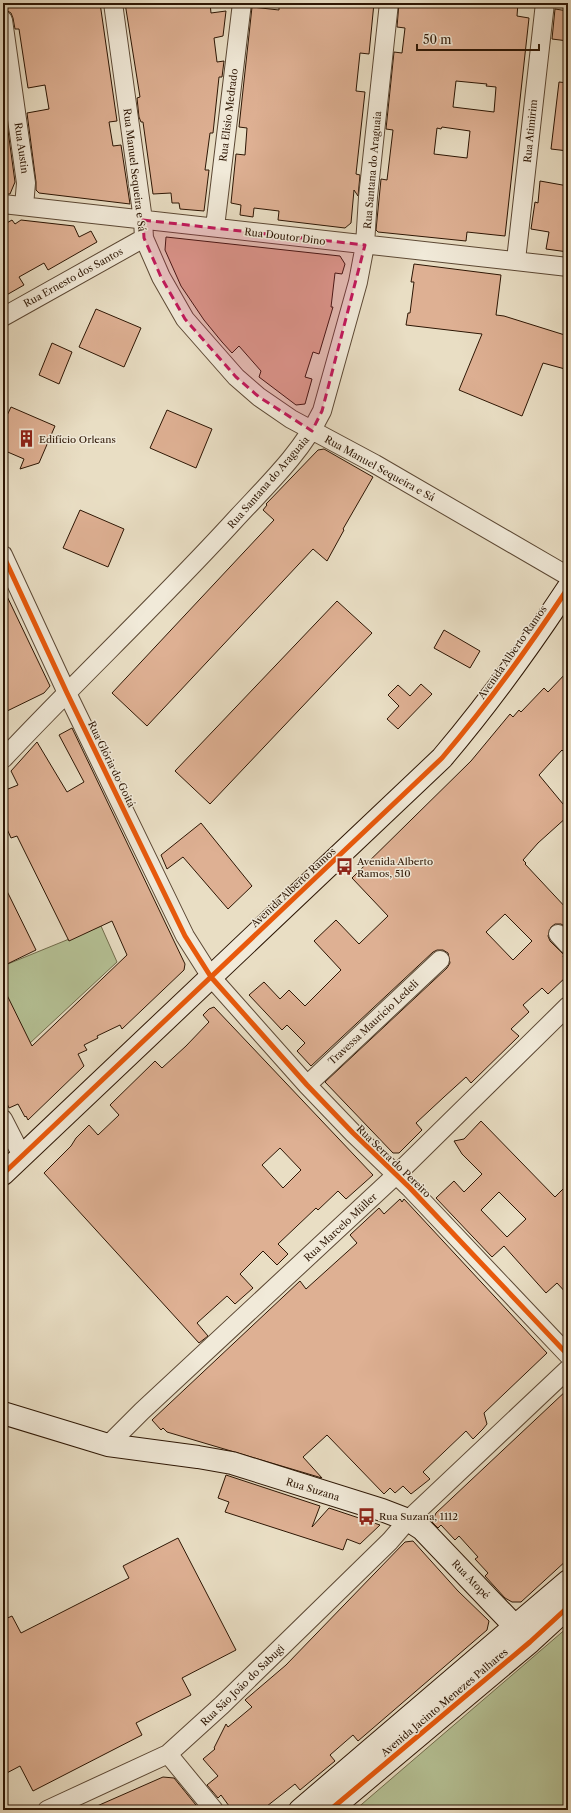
<svg xmlns="http://www.w3.org/2000/svg" width="571" height="1813" font-family="'Libre Caslon Text',serif">
<rect width="100%" height="100%" fill="#e9dec4"/>
<filter id="stains"><feTurbulence type="fractalNoise" baseFrequency=".005" numOctaves="4"/><feColorMatrix values="0 0 0 0 .2 0 0 0 0 .09 0 0 0 0 .02 0 0 0 .5 -.17"/></filter>
<radialGradient id="worn" r=".72"><stop offset=".6" stop-color="#630" stop-opacity="0"/><stop offset="1" stop-color="#630" stop-opacity=".3"/></radialGradient>
<!-- green -->
<path fill="#b5c195" stroke="#716c4c" d="M101,926L117,962L30,1043L3,993V966Z
M568,1627V1810H355Z"/>
<!-- building -->
<path fill="#deb093" stroke="#2d1604" fill-rule="evenodd" d="M4,3H100L117,121L109,122L113,146L121,145L130,204L39,193L36,190V182L27,113L49,109L45,85L28,88L19,29H15L13,18L11,13L6,10Z
M125,3H210L211,13L226,11L223,36L214,38L217,62L224,61L222,77H219L213,133H210L205,170H209L204,211L180,209L179,203H172L171,193L153,194L143,122H141L139,117L137,98L140,97Z
M279,3H374L369,54L360,53L356,91L365,92L356,174L360,175L358,196L354,190L351,223L345,228L278,220L279,211L254,208L253,217L240,215L241,205L231,203L236,154L245,155L247,128L239,127L252,7L279,10Z
M399,3H518L517,16L529,18L505,236L467,232L466,241L378,232L376,230L381,179L387,180L393,130L386,129L394,52L402,53L405,28L397,27ZM456,81L487,84L486,86L496,87L494,112L453,107ZM442,127L470,131L467,158L434,154L437,128L441,129Z
M555,9L568,11V41L552,39Z
M559,82L568,83V151L551,149Z
M3,116H6L15,182L10,194H3Z
M540,181L568,186V252L546,249L549,232L531,229L535,202L538,203Z
M12,220L15,224L21,220L74,226L79,237L91,231L97,242L48,270L44,263L19,277L24,285L3,297V225Z
M166,237L340,256L345,264L342,274L335,273L331,307H333L319,354L313,352L305,377L312,379L305,404L296,405L259,377L261,371L239,346L232,353L222,342L204,320L181,286L165,250Z
M414,264L501,275L496,315L504,316L568,336L565,369L543,363L522,416L459,390L482,334L406,325L408,313H410L414,282H411Z
M96,309L141,328L124,367L79,347Z
M52,343L72,352L59,384L39,375Z
M11,407L55,426L39,463L20,469L24,459L3,450V424Z
M167,410L212,429L196,468L150,448Z
M324,449L373,477L343,529L344,530L327,561L313,549L147,726L112,693L274,520L263,510L267,505L266,504L318,450Z
M80,510L124,529L108,567L63,548Z
M3,588L50,686L44,693L3,713Z
M337,601L372,633L210,804L175,771Z
M444,630L480,651L470,668L434,648Z
M568,671V756L562,750L539,775L568,810V816L538,843L523,860L526,863L525,864L568,910V928L561,924H555L551,927L548,936L550,941L564,955L563,957L568,962V975L548,994L542,988L523,1005L529,1012L511,1029L519,1036L471,1083L466,1077L444,1097L416,1123L422,1130L399,1153H393L325,1082L447,968L450,963L448,953L443,950H437L433,952L311,1066L297,1051L305,1043L287,1025L282,1030L249,995L264,982L280,999L289,990L305,1006L341,970L314,941L336,920L359,944L388,916L352,878L471,761L510,714L513,717L519,710L521,712L544,688L548,692ZM505,914L532,941L513,960L486,932Z
M421,684L432,694L398,729L387,719L399,706L388,695L398,685L410,696Z
M72,728L185,964L184,970L122,1029L120,1025L97,1036L98,1038L84,1045L87,1050L78,1054L84,1066L28,1120L26,1116L25,1117L18,1104L9,1108L3,1095V987L32,1046L127,955L112,921L69,941L17,836L11,838L3,820V791L18,785L11,771L37,742L67,792L84,782L59,735Z
M201,823L252,886L228,909L183,857L167,869L161,855Z
M3,883L36,950L3,966Z
M214,1007L373,1175L346,1199L338,1191L318,1210L316,1208L278,1244L288,1254L277,1265L263,1251L240,1274L253,1288L235,1304L227,1296L197,1323L208,1336L199,1343L44,1173L71,1146L76,1138L89,1125L98,1135L119,1115L110,1105L155,1061L162,1068L186,1046L209,1022L203,1015L209,1009ZM280,1148L301,1170L283,1188L262,1165Z
M481,1121L555,1197L568,1184V1295L557,1283L546,1293L504,1246L492,1257L436,1198L454,1181L464,1192L482,1174L462,1154L454,1141L464,1139ZM499,1192L526,1219L507,1237L481,1210Z
M400,1199L402,1202L404,1199L547,1353L484,1413L487,1424L483,1429L473,1439L466,1431L423,1472L430,1479L411,1494L403,1486L395,1493L390,1488L384,1494L327,1435L303,1457L322,1478L167,1432L163,1428L161,1430L152,1420L300,1281L306,1289L357,1243L350,1235L379,1208L384,1214Z
M568,1389V1559L521,1602H512L505,1598L485,1576L488,1573L475,1559L478,1557L459,1536L455,1540L441,1525L438,1528L432,1522L436,1513Z
M226,1475L320,1506L312,1527L329,1508L380,1525L360,1544L347,1539L343,1550L225,1512L229,1502L218,1498Z
M178,1538L236,1650L182,1678L191,1695L136,1723L142,1735L33,1791L20,1766L3,1775V1620L12,1616L21,1633L129,1578L123,1566Z
M413,1541L458,1591L489,1621L487,1630L358,1741L353,1735L330,1755L335,1761L300,1790L295,1784L262,1810H232L221,1795L218,1798L207,1785L218,1776L203,1759L215,1749L214,1748L226,1724L228,1727L252,1707L245,1700L286,1665L405,1542Z
M163,1777L174,1778L200,1810H88Z"/>
<g fill="none" stroke-linecap="round" stroke-linejoin="round">
<defs>
<path id="minor" d="M113,3L143,220L144,238L161,277L185,319L236,377L259,397L291,419L375,464L568,576
M3,20L26,183L24,206
M3,204L568,267
M215,227L242,3
M516,260L545,3
M3,317L144,238
M3,555L67,693L185,936L211,977L307,1085L353,1133L410,1188L568,1355
M3,759C78,679 159,603 233,522C265,487 301,454 322,411L358,282L365,245L368,197L389,3
M558,934L568,945
M307,1085L440,960
M3,1119L22,1156
M108,1445L142,1411L396,1175L568,1006
M168,1754L214,1810
M47,1810L168,1754L222,1705L390,1541L408,1520L568,1369"/>
<path id="secondary" d="M3,1174L442,758C488,704 529,647 568,588
M3,1413L108,1445L198,1457L232,1463L382,1510L408,1520L422,1529L530,1642
M300,1810L568,1581
M330,1810L530,1642L568,1607"/>
</defs>
<!-- minor casing -->
<use href="#minor" stroke="#5c4834" stroke-width="20"/>
<!-- secondary casing -->
<use href="#secondary" stroke="#2d1604" stroke-width="24"/>
<!-- minor -->
<use href="#minor" stroke="#f1ead9" stroke-width="18"/>
<!-- secondary -->
<use href="#secondary" stroke="#f1ead9" stroke-width="22"/>
<defs>
<path id="cycleway" d="M3,555L67,693L185,936L211,977L307,1085L353,1133L410,1188L568,1355
M3,1174L442,758C488,704 529,647 568,588
M330,1810L530,1642L568,1607"/>
</defs>
<!-- cycleway casing -->
<use href="#cycleway" stroke="#f1ead9" stroke-width="8"/>
<!-- cycleway -->
<use href="#cycleway" stroke="#e8590c" stroke-width="5"/>
</g>
<!-- marked area -->
<path fill="#c2185b" fill-opacity="0.2" stroke="#c2185b" stroke-width="3" stroke-dasharray="8 5" stroke-linejoin="round" d="M143,220L365,245L322,411L312,431L259,397L236,377L185,319L161,277L144,238Z"/>
<!-- icons -->
<defs>
<symbol id="building-bare" viewBox="-9 -9 18 18"><path d="M-4-6H4V6H1V3H-1V6H-4ZM-2.5-4.3h1.7v1.8h-1.7ZM.8-4.3h1.7v1.8H.8ZM-2.5-1h1.7V.8h-1.7ZM.8-1h1.7V.8H.8Z" fill="#8f2418" stroke="#f1ead9" stroke-width="2.5" paint-order="stroke"/></symbol>
<symbol id="bus-bare" viewBox="-9 -9 18 18"><path d="M-5-6H5V4H4V6H2V4H-2V6H-4V4H-5ZM-3.5-4V0h7V-4ZM-3.5 1.2v1.5H-2V1.2ZM2 1.2v1.5H3.5V1.2Z" fill="#8f2418" stroke="#f1ead9" stroke-width="2.5" paint-order="stroke"/></symbol>
</defs>
<g fill-rule="evenodd">
<use href="#building-bare" x="14" y="426" width="25" height="25"/>
<use href="#bus-bare" x="332" y="854" width="25" height="25"/>
<use href="#bus-bare" x="354" y="1504" width="25" height="25"/>
</g>
<g text-anchor="middle" stroke-width="3" stroke-linejoin="round" paint-order="stroke">
<!-- street labels -->
<g font-size="10" fill="#2d1604" stroke="#f1ead9">
<text transform="translate(228 115) rotate(-83)" y="4">Rua Elisio Medrado</text>
<text transform="translate(530 131) rotate(-84)" y="4">Rua Atimirim</text>
<text transform="translate(22 148) rotate(82)" y="4">Rua Austin</text>
<text transform="translate(135 170) rotate(83)" y="4">Rua Manuel Sequeira e Sá</text>
<text transform="translate(372 170) rotate(-85)" y="4">Rua Santana do Araguaia</text>
<text transform="translate(285 236) rotate(7)" y="4">Rua Doutor Dino</text>
<text transform="translate(73 277) rotate(-29)" y="4">Rua Ernesto dos Santos</text>
<text transform="translate(380 468) rotate(29)" y="4">Rua Manuel Sequeira e Sá</text>
<text transform="translate(268 482) rotate(-49)" y="4">Rua Santana do Araguaia</text>
<text transform="translate(512 652) rotate(-55)" y="4">Avenida Alberto Ramos</text>
<text transform="translate(112 764) rotate(64)" y="4">Rua Glória do Goitá</text>
<text transform="translate(293 887) rotate(-43)" y="4">Avenida Alberto Ramos</text>
<text transform="translate(373 1022) rotate(-43)" y="4">Travessa Maurício Ledeli</text>
<text transform="translate(394 1161) rotate(44)" y="4">Rua Serra do Pereiro</text>
<text transform="translate(340 1227) rotate(-43)" y="4">Rua Marcelo Müller</text>
<text transform="translate(313 1489) rotate(17)" y="4">Rua Suzana</text>
<text transform="translate(471 1579) rotate(46)" y="4">Rua Atopé</text>
<text transform="translate(242 1685) rotate(-44)" y="4">Rua São João do Sabugi</text>
<text transform="translate(444 1702) rotate(-40)" y="4">Avenida Jacinto Menezes Palhares</text>
</g>
<!-- poi labels -->
<g font-size="10" fill="#2d1604" stroke="#f1ead9" text-anchor="start">
<text x="39" y="443">Edifício Orleans</text>
<text x="357" y="865">Avenida Alberto<tspan x="357" dy="12">Ramos, 510</tspan></text>
<text x="379" y="1520">Rua Suzana, 1112</text>
</g>
</g>
<!-- margin -->
<rect width="571" height="1813" fill="none" stroke="#e9dec4" stroke-width="16"/>
<rect x="4" y="4" width="563" height="1805" fill="none" stroke="#2d1604" stroke-width="2"/>
<rect x="8" y="8" width="555" height="1797" fill="none" stroke="#2d1604"/>
<!-- scale -->
<path d="M417 44v6h122v-6" fill="none" stroke="#2d1604" stroke-width="2"/>
<text x="423" y="44" font-size="12" fill="#2d1604" stroke="#f1ead9" stroke-width="3" paint-order="stroke">50 m</text>
<rect width="100%" height="100%" filter="url(#stains)"/>
<rect width="100%" height="100%" fill="url(#worn)"/>
</svg>
